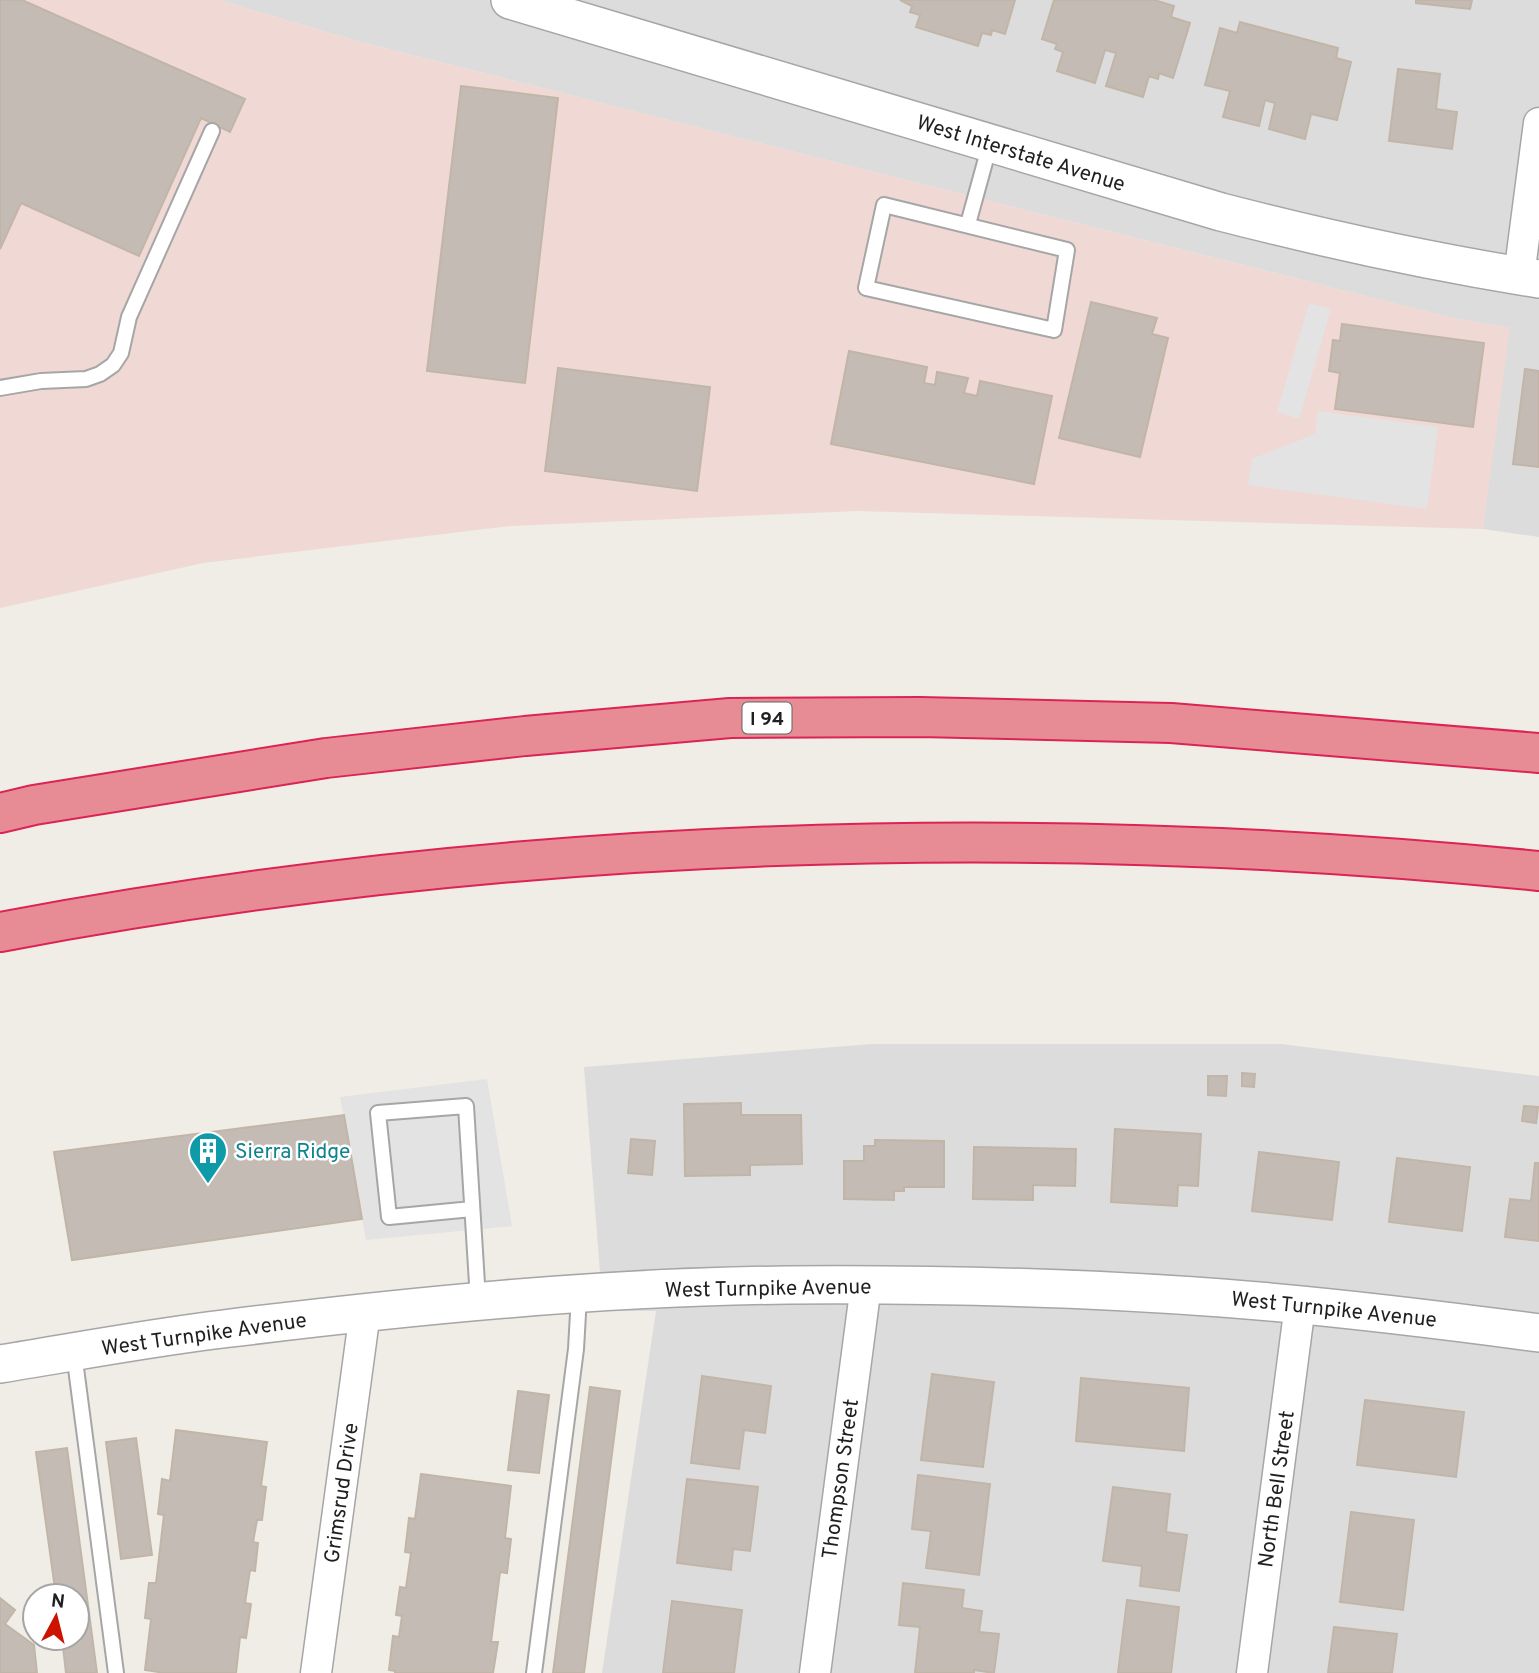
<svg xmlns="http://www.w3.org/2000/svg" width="1539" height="1673" font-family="Overpass,sans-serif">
<rect width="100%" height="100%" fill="#efede5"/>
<!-- residential -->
<path fill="#dddcdc" d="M219,0H1539V537L1483,529L1509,328L1453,318L364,43Z
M872,1044H1281L1539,1076V1673H602L656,1311H603L584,1067Z"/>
<!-- commercial -->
<path fill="#f0d8d4" d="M0,0H219L364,43L1453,318L1510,328L1483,529L857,511L511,526L203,563L0,608Z"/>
<!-- parking -->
<path fill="#e3e3e3" d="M1309,303L1331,309L1299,419L1277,412Z
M1318,411L1438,427L1427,509L1248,485L1252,459L1315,434Z
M487,1079L512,1226L366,1240L340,1097Z"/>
<!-- building -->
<path fill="#c4bcb4" stroke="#c1b5a7" stroke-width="2" d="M0,0H22L245,99L230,132L201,118L139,256L21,203L0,249Z
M900,0H1015L1005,34L992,30L991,35L982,33L978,46L916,27L920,15L910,12L912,6Z
M1054,0H1154L1174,6L1171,17L1190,23L1173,78L1159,73L1158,79L1149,76L1143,97L1106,86L1116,53L1105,50L1095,83L1057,71L1063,52L1055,49L1057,44L1042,39Z
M1416,0H1472L1470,9L1416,3Z
M1240,22L1338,48L1336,58L1351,62L1337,120L1311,114L1305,139L1269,129L1275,103L1265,100L1259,126L1223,117L1230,91L1205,85L1220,28L1237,33Z
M1398,69L1440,74L1436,109L1457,112L1452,149L1389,141Z
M461,86L558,98L525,383L427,371Z
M1091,302L1157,318L1152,334L1168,338L1140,457L1059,438Z
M1342,324L1484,343L1473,427L1335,409L1340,373L1329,371L1333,340L1340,341Z
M849,351L927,367L924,383L935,385L937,372L968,378L964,393L977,396L980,381L1052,396L1034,484L831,444Z
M558,368L710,387L697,491L545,471Z
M1525,369L1539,371V467L1513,464Z
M1242,1073L1255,1074L1254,1087L1242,1086Z
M1208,1076H1227L1226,1096L1208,1095Z
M741,1103V1115H801L802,1164L750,1165V1175L685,1176L684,1104Z
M1524,1106L1538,1107L1536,1123L1522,1121Z
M344,1115L362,1219L72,1260L54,1152Z
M1115,1129L1201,1134L1198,1186L1178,1185L1177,1206L1111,1202Z
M631,1139L655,1141L652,1175L628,1173Z
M875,1140L944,1141V1187H904V1191H894V1200L844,1199V1161H864V1146H875Z
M974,1147L1076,1149L1075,1186L1033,1185V1200L973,1199Z
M1259,1152L1339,1162L1332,1220L1252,1211Z
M1397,1158L1470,1167L1462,1231L1389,1222Z
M1535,1163H1539V1241L1505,1237L1510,1199L1531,1201Z
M932,1374L994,1382L983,1467L921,1460Z
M702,1376L771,1386L765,1433L744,1430L739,1469L691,1463Z
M1081,1378L1189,1388L1184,1451L1076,1441Z
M590,1387L620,1391L584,1673H553Z
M518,1391L549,1395L539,1473L508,1470Z
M1365,1400L1464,1412L1456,1477L1357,1465Z
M176,1430L267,1442L261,1486L266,1487L262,1520H257L253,1542L258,1543L255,1571L250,1570L245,1603L251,1604L246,1638L240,1637L236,1673H165L145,1670L151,1619L145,1618L149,1583H156L164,1515L158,1514L162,1479L170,1481Z
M136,1438L152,1555L121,1559L106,1442Z
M67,1448L97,1673H66L62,1638H77V1596H56L36,1452Z
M421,1474L511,1486L505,1538L511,1539L507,1573L500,1572L491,1642H498L493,1673H395V1671L389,1670L393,1636L399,1637L402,1616L396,1615L400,1587L406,1588L411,1553L405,1552L409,1518L415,1519Z
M918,1475L990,1484L979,1575L926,1568L931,1531L912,1529Z
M687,1479L758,1487L750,1551L733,1549L731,1570L677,1563Z
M1113,1487L1170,1494L1166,1532L1187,1535L1179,1591L1140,1586L1142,1566L1103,1561Z
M1351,1512L1414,1520L1403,1610L1340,1602Z
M903,1583L964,1590L962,1608L982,1611L979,1632L999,1634L994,1673L974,1670V1673H915L920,1627L899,1625Z
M0,1598L15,1610L5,1624L34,1645L37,1673H0Z
M1127,1600L1179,1607L1171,1673H1118Z
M672,1601L742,1610L734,1673H663Z
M1334,1627L1397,1634L1392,1673H1328Z"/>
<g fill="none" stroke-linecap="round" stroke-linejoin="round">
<defs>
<path id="service" d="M884,205L1067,250L1054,330L866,288Z
M968,224L990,144
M0,388L41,381L86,379L100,374L113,365L121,353L129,317L212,131
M472,1209L389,1217L378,1113L466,1106L478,1300
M74,1353L116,1673
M534,1673L576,1349L579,1296"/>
<path id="minor" d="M1519,276L1539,123
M316,1673L365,1312
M815,1673L866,1285
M1252,1673L1300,1305"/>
<path id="tertiary" d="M510,0L1221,212C1326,239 1431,262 1539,279
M0,1364C74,1352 148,1338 223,1329C410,1306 599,1287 788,1285C933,1284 1078,1287 1222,1298C1328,1306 1434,1319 1539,1333"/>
<path id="motorway" d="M0,813L34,805L326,758L525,736L730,718L920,717L1171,723L1539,753
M0,932C507,836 1027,820 1539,871"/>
</defs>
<!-- service casing -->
<use href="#service" stroke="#a6a6a6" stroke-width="18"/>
<!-- minor casing -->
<use href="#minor" stroke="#a6a6a6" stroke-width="33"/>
<!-- tertiary casing -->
<use href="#tertiary" stroke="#a6a6a6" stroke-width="40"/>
<!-- motorway casing -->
<use href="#motorway" stroke="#db2453" stroke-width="42"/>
<!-- service -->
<use href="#service" stroke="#fff" stroke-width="14"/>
<!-- minor -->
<use href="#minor" stroke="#fff" stroke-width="30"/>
<!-- tertiary -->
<use href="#tertiary" stroke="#fff" stroke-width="37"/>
<!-- motorway -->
<use href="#motorway" stroke="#e78c95" stroke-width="38"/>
</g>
<!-- icons -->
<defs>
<symbol id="building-pin" viewBox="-11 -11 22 30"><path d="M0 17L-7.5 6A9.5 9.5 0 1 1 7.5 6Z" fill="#0f9aa8" stroke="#fff"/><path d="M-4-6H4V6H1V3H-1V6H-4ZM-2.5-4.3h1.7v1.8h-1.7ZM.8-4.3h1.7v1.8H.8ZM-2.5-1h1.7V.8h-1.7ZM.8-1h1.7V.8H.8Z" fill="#fff"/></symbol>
</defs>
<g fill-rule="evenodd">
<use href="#building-pin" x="186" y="1129" width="44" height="60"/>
</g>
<g text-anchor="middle" stroke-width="5" stroke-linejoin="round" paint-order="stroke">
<!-- shield labels -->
<rect fill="#fff" stroke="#626262" stroke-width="2" x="742.5" y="702.5" width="49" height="31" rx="5"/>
<g font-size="19" font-weight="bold" fill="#1f1f1f">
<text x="767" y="725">I 94</text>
</g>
<!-- street labels -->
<g font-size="21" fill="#1f1f1f" stroke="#fff">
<text transform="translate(1021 153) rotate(17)" y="7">West Interstate Avenue</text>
<text transform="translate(768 1288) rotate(-1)" y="7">West Turnpike Avenue</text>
<text transform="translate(1334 1309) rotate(6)" y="7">West Turnpike Avenue</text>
<text transform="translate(204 1334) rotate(-8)" y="7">West Turnpike Avenue</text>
<text transform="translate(840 1479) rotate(-82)" y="7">Thompson Street</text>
<text transform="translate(1276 1489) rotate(-82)" y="7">North Bell Street</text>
<text transform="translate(341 1493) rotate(-82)" y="7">Grimsrud Drive</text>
</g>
<!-- culture labels -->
<g font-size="21" fill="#0d838f" stroke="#fff" text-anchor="start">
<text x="235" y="1158">Sierra Ridge</text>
</g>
</g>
<!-- north arrow -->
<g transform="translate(56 1617) rotate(7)"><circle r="33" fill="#ffffff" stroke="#a5a5a5" stroke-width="2"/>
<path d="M0-5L12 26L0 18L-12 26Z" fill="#cd1200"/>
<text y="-10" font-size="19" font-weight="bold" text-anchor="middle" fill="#1f1f1f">N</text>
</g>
</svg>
